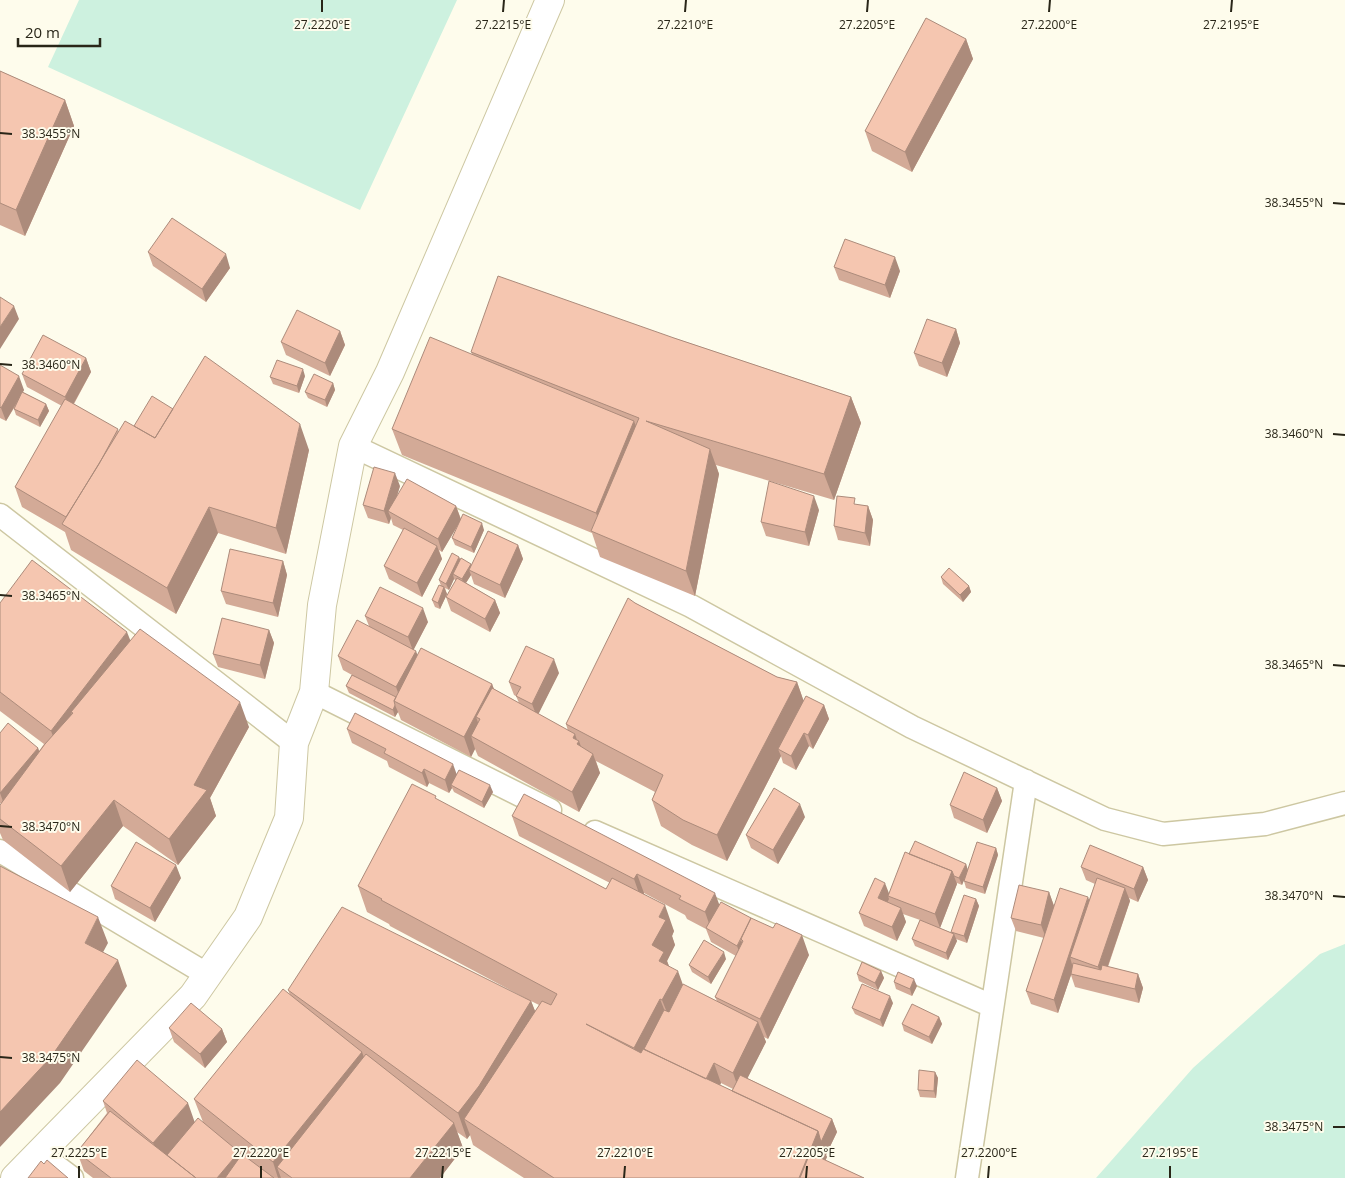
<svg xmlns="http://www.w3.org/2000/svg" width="1345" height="1178" font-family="'Open Sans',sans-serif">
<rect width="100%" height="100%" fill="#fefcec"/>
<!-- green -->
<path fill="#cdf1df" d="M79,0H457L360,210L48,67Z
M1345,944V1178H1096L1193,1068L1320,954Z"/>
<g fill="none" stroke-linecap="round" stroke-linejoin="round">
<defs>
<path id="minor" d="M353,446L691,606L912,727L1105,819L1163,834L1265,824L1345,803
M0,515L294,743
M314,692L550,810
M595,832L992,1006
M0,851L208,975
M40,1154L72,1178
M967,1178L1026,781"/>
<path id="tertiary" d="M15,1178L193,996L248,917L289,818L294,743L314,692L322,605L353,446L390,372L550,0"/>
</defs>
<!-- minor casing -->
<use href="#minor" stroke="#cdc7a2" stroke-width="25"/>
<!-- tertiary casing -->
<use href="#tertiary" stroke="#cdc7a2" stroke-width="30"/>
<!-- minor -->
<use href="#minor" stroke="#fff" stroke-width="22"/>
<!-- tertiary -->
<use href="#tertiary" stroke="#fff" stroke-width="28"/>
</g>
<!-- wall -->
<path fill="#d3aa97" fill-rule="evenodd" d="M966,39L973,59L912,172L872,151L865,131Z
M0,71L65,100L74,126L25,236L0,225Z
M148,252L230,268L206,302L153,266Z
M834,267L900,271L890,298L839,280Z
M956,329L960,343L947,377L919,366L914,353Z
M340,331L345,345L330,376L286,355L281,342Z
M674,338L851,397L861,423L834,500L716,465L719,474L695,596L600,557L592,533L402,455L392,429L472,354L471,352Z
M86,358L91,372L74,404L119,431L134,426L173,409L309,450L286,554L218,533L176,614L71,550L65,532L22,507L15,487L62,406L27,387L22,374Z
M0,365L24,390L23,392L46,404L49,411L40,427L16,415L14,409L19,400L6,421L0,418Z
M305,376L299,393L273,384L270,377Z
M333,383L335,390L327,407L308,398L305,392Z
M400,486L397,495L456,506L461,519L484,530L474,553L455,545L452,538L460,521L442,552L439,550L442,559L422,597L389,579L384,566L403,530L393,525L391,518L389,524L368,518L363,505Z
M857,505L868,506L873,520L870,546L838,540L834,526Z
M819,510L809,546L766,536L761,522Z
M518,545L523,559L505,598L474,584L471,575L466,583L495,600L500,613L490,632L451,611L446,597L456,581L454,579L449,590L445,588L447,594L440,609L435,607L432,600L441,586L439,580L459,557L460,560L471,566Z
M283,561L287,575L278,617L226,604L221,591Z
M941,577L969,586L971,592L963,602L943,584Z
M0,603L130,641L249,727L210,798L216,816L178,865L123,826L70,892L3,840L0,833V805L1,803H0V733L38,748L39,751L44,744L0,711Z
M635,603L777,677L797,682L804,702L824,705L829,719L813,749L809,746L796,770L783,763L781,756L727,861L692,845L661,826L652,800L655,792L596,761L600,773L579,812L478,756L475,749L471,757L401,720L398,712L395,717L349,693L346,686L352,675L343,670L338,656L369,626L365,616L428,622L413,650L417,655L492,684L494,689L519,703L516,696L514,695L509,682L559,673L538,714L568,731L566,724Z
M269,630L274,643L265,679L218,667L213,654Z
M347,729L457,774L493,792L484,808L454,792L452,788L449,793L429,783L427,787L389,767L387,761L352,743Z
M997,788L1002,801L987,833L954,818L950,805Z
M437,800L606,889L610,883L519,836L512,816L719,905L809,955L768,1039L764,1037L766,1042L747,1078L832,1119L837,1132L826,1155L827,1157L825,1160L864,1178H524L473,1145L470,1135L467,1139L457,1132L463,1148L440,1178H93L84,1171L77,1152L107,1113L103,1101L194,1122H203L194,1099L290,995L288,990L525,998L390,926L389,924L367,912L358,886ZM644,893L685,915L687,919L706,929L711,942L736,956L715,997L717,1001L683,985L669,966L667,961L675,945L672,936L674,931L644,894ZM531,1001L539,1005L535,1011ZM721,1083L733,1089L732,1091L720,1085Z
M805,817L778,864L751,848L746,835Z
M996,848L998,855L985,894L966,888L964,881L965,877L962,885L957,883V884L940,928L952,933L951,932L976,899L979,906L967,943L956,939L957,941L948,960L915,946L912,939L920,920L903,914L906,922L897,941L864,926L859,913L889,893L909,854L966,864L968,870Z
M1081,867H1143L1148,880L1138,902L1129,898L1130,901L1108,967L1138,974L1143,988L1139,1003L1075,987L1071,975L1058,1013L1031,1004L1026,991L1044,938L1016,931L1011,918L1049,892L1054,906L1089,900L1095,884L1086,880Z
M181,878L155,922L115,899L111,886Z
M726,959L711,984L692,972L689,965Z
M881,971L884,978L878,990L859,981L857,974Z
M894,982L917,986L912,996L896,989Z
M893,1003L883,1027L855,1014L852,1008Z
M939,1017L942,1024L932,1044L904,1031L902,1024Z
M169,1028L222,1029L227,1042L205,1068L174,1042Z
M935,1072L938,1078L936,1098L920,1097L918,1090Z"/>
<!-- shaded-wall -->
<path fill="#ac8b7b" d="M966,39L973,59L912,172L905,152Z
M65,100L74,126L25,236L16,210Z
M226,254L230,268L206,302L202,289Z
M895,257L900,271L890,298L885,285Z
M14,306L19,319L0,349V327Z
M956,329L960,343L947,377L942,363Z
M340,331L345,345L330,376L325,363Z
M86,358L91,372L70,410L65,397Z
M303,369L305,376L299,393L297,386Z
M19,376L24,390L6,421L1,408Z
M333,383L335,390L327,407L325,400Z
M851,397L861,423L834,500L824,474Z
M46,404L49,411L40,427L38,420Z
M634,421L644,447L605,537L596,513Z
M300,424L309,450L286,554L276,528Z
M710,449L719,474L695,596L686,571Z
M395,473L400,486L392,513L388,511L391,518L389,524L384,511Z
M814,496L819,510L809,546L805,532Z
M456,506L461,520L442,552L438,539Z
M868,506L873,520L870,546L865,533Z
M209,507L218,533L176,614L167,588Z
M482,523L484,530L474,553L471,547Z
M518,545L523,559L505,598L500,585Z
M437,546L442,559L422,597L417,583Z
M459,557L462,563L453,574L454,579L449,590L446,584Z
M283,561L287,575L278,617L273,603Z
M471,564L473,570H469L471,575L464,586L462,579Z
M969,586L971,592L963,602L960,595Z
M444,587L447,594L440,609L438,603Z
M495,600L500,613L490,632L485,619Z
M423,608L428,622L413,651L408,637Z
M269,630L274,643L265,679L260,665Z
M127,632L137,657L73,713L71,712L79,733L61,757L51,731Z
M416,651L421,664L401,701L396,687Z
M554,659L559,673L537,717L532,704Z
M797,682L806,708L778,749L781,756L727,861L717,835Z
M492,684L499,704L480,719L476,717L483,736H471L475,749L471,757L464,737Z
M240,702L249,727L210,798L216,816L178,865L169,839L194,785Z
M395,705L398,712L395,717L393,710Z
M824,705L829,719L813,749L808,735Z
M804,733L809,746L796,770L791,756Z
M575,734L578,743L579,741L586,761L573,738Z
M38,748L43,762L5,807L0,793Z
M593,754L600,773L579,812L572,792Z
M453,764L458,778L451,785L452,788L449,793L445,780Z
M424,769L429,783L427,787L422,773Z
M490,785L493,792L484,808L482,802Z
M997,788L1002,801L987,833L983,820Z
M114,800L123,826L70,892L61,866Z
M800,804L805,817L778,864L773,850Z
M996,848L998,855L985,894L983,887Z
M966,864L968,871L962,885L959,878Z
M176,865L181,878L155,922L150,908Z
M1143,867L1148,880L1138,902L1134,889Z
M952,871L957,884L940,928L935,914Z
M637,874L644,893L641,899L634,879Z
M885,883L890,896H888L889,899L883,911L878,898Z
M1125,888L1130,901L1103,980L1098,967Z
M1049,892L1054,906L1046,938L1041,925Z
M715,893L722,912L712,932L705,912Z
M1088,897L1093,910L1070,957L1073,968L1071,974V975L1058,1013L1054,1000Z
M976,899L979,906L967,943L964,936Z
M665,905L674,931L672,936L675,945L667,961L673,977L668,986L652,945L659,917Z
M901,908L906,922L897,941L892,927Z
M98,917L108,943L94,969L85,943Z
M954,934L957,941L948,960L946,953Z
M802,935L809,955L768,1039L760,1019Z
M741,940L746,953L742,959L737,946Z
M724,952L726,959L711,984L708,977Z
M118,960L127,986L60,1083L0,1147V1112Z
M678,971L687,996L672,1025L662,1000Z
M881,971L884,978L878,990L875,983Z
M1138,974L1143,988L1139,1003L1135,989Z
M914,979L917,986L912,996L910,989Z
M890,996L893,1003L883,1027L880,1020Z
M660,999L670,1024L643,1074L634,1048Z
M531,1001L541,1026L464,1119L470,1135L467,1139L458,1113Z
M939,1017L942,1024L932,1044L929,1037Z
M758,1022L766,1042L740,1093L733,1073Z
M222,1029L227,1042L205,1068L200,1054Z
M362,1052L371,1077L277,1167L281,1178H278L273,1162Z
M714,1063L721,1083L713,1100L706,1080Z
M935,1072L938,1078L936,1098L934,1091Z
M188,1103L195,1123L161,1163L153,1143Z
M832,1119L837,1132L826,1155L827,1157L818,1178H799L818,1131Z
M454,1123L463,1148L440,1178H410Z
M239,1152L244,1165L233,1178H217Z"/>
<!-- building -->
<path fill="#f5c6b0" stroke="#ac8b7b" d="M926,18L966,39L905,152L865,131Z
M0,71L65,100L16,210L0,203Z
M172,218L226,254L202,289L148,252Z
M845,239L895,257L885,285L834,267Z
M498,276L674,338L851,397L824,474L646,421L710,449L686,571L591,531L639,418L471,352Z
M0,297L14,306L0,327Z
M297,310L340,331L325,363L281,342Z
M927,319L956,329L942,363L914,353Z
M43,335L86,358L65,397L22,374Z
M430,337L634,421L596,513L392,429Z
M205,356L300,424L276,528L209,507L167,588L62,524L125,421L155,438Z
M277,360L303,369L297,386L270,377Z
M0,365L19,376L1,408L0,407Z
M314,374L333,383L325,400L305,392Z
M22,392L46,404L38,420L14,409Z
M152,396L173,409L155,438L134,426Z
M65,399L118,429L99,464L66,517L15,487Z
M374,467L395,473L384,511L363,505Z
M407,479L456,506L438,539L388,511Z
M769,481L814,496L805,532L761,522Z
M837,496L855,498L854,504L868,506L865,533L834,526Z
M463,514L482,523L471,547L452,538Z
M404,528L437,546L417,583L384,566Z
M488,531L518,545L500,585L469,570Z
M230,549L283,561L273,603L221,591Z
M452,553L459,557L446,584L439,580Z
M461,558L471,564L462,579L453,574Z
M32,560L127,632L51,731L0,692V603Z
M949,568L969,586L960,595L941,577Z
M457,578L495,600L485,619L446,597Z
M439,585L444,587L438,603L432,600Z
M380,587L423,608L408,637L365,616Z
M628,598L635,603L777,677L797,682L717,835L683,820L652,800L663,775L566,724Z
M222,618L269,630L260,665L213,654Z
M357,620L416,651L396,687L338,656Z
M140,629L240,702L194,785L207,790L169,839L114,800L61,866L0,819V805L45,744L73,713L71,712Z
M526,646L554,659L532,704L516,696L521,687L509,682Z
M421,648L492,684L464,737L394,701Z
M352,675L396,697L394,701L395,705L393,710L346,686Z
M492,688L575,734L573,738L579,741L577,744L593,754L572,792L471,736L480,719L476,717Z
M806,696L824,705L808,735L804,733L791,756L778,749Z
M355,713L453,764L445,780L424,769L422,773L384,753L386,749L347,729Z
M8,723L38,748L0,793V733Z
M459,770L490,785L482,802L451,785Z
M964,772L997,788L983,820L950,805Z
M412,784L436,796L435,798L606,889L612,878L665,905L659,917L666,920L652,945L664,952L659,961L678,971L662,1000L660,999L634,1048L586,1024L641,1053L643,1049L818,1131L799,1178H554L464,1119L542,1001L551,1005L557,994L381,900L382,899L358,886Z
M774,788L800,804L773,850L746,835Z
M524,794L715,893L705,912L679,899L681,896L637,874L634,879L512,816Z
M915,841L966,864L959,878L954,876L952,871L909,854Z
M136,842L176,865L150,908L111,886Z
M977,842L996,848L983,887L964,881Z
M1090,845L1143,867L1134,889L1081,867Z
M905,852L952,871L935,914L888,896Z
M0,866L98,917L85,943L118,960L51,1057L0,1112Z
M875,878L885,883L878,898L901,908L892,927L859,913Z
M1097,878L1125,888L1098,967L1070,957Z
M1019,885L1049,892L1041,925L1011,918Z
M1060,888L1088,897L1054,1000L1026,991Z
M964,895L976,899L964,936L951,932Z
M721,902L751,918L737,946L706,928Z
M342,907L531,1001L479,1086L458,1113L288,990Z
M751,918L773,928L776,923L802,935L760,1019L715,997L743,941L741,939Z
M920,920L954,934L946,953L912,939Z
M704,940L724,952L708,977L689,965Z
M862,962L881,971L875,983L857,974Z
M1073,963L1101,970L1102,965L1138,974L1135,989L1071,974Z
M898,972L914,979L910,989L894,982Z
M683,984L758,1022L733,1073L714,1063L706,1079L644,1049L664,1010L669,1012Z
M862,984L890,996L880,1020L852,1008Z
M283,989L362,1052L273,1162L194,1099Z
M191,1003L222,1029L200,1054L169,1028Z
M912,1004L939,1017L929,1037L902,1024Z
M366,1054L454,1123L410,1178H292L277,1167Z
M137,1060L188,1103L153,1143L103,1101Z
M919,1070L935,1072L934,1091L918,1090Z
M740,1075L832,1119L821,1142L818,1131L732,1091Z
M110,1111L196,1178H111L77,1152Z
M198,1118L239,1152L217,1178H196L167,1155Z
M810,1153L864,1178H800Z
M242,1154L274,1178H225Z
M47,1160L68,1178H28L41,1161L44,1164Z"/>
<!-- ticks -->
<path fill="none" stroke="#292618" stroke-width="2" d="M322,12V0M503,12L504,0M685,12L686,0M867,12L868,0M1049,12L1050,0M1231,12L1232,0M0,133L12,134M1333,203L1345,204M0,364L12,365M1333,434L1345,435M0,595L12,596M1333,665L1345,666M0,826L12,827M1333,896L1345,897M0,1057L12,1058M1333,1127H1345M79,1178V1166M261,1178V1166M442,1178L443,1166M624,1178L625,1166M806,1178L807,1166M988,1178L989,1166M1170,1178V1166"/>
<g font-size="12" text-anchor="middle" fill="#292618" stroke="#fefcec" stroke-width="4" stroke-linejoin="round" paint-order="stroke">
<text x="322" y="29">27.2220°E</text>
<text x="503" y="29">27.2215°E</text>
<text x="685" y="29">27.2210°E</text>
<text x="867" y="29">27.2205°E</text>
<text x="1049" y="29">27.2200°E</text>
<text x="1231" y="29">27.2195°E</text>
<text x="51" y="138">38.3455°N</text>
<text x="1294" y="207">38.3455°N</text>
<text x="51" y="369">38.3460°N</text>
<text x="1294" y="438">38.3460°N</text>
<text x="51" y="600">38.3465°N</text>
<text x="1294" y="669">38.3465°N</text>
<text x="51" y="831">38.3470°N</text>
<text x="1294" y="900">38.3470°N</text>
<text x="51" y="1062">38.3475°N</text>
<text x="1294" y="1131">38.3475°N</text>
<text x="79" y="1157">27.2225°E</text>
<text x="261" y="1157">27.2220°E</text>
<text x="443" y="1157">27.2215°E</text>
<text x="625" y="1157">27.2210°E</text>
<text x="807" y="1157">27.2205°E</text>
<text x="989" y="1157">27.2200°E</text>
<text x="1170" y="1157">27.2195°E</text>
</g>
<!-- scale -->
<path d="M18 38v8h82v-8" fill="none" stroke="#292618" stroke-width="2.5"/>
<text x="25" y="38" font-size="15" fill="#292618" stroke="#fefcec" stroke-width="4" paint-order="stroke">20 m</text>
</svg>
